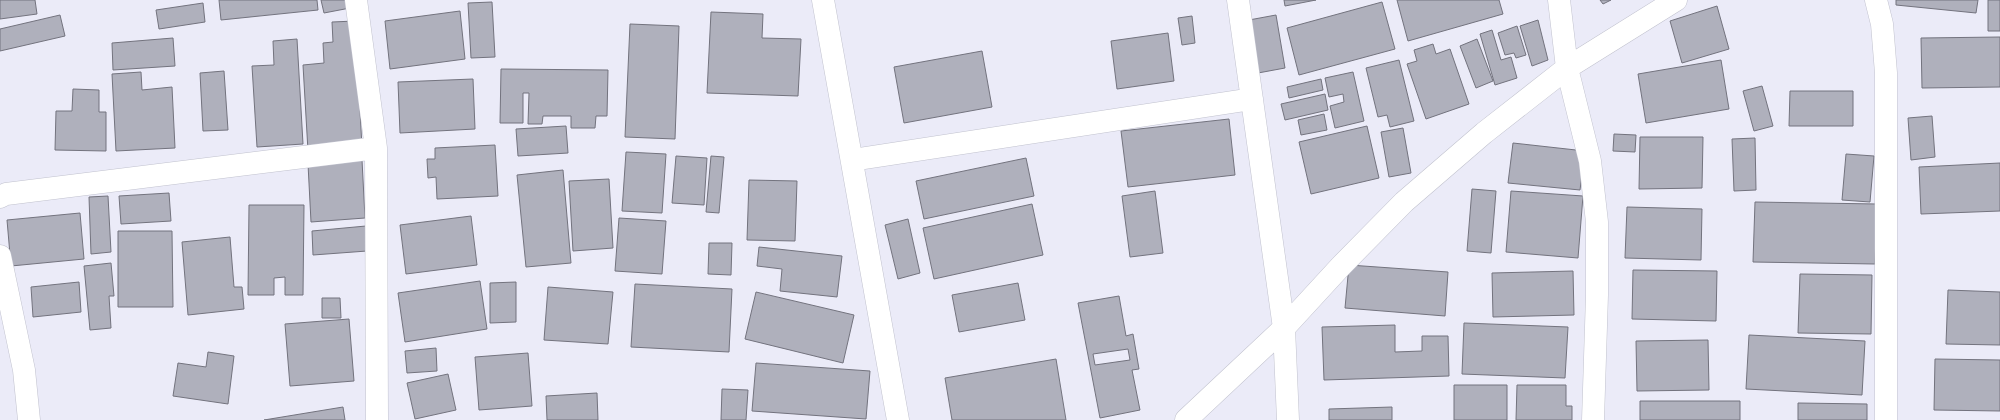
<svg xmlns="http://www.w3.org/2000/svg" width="2000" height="420" font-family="Karla,sans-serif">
<rect width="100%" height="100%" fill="#ebebf8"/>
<!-- building -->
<path fill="#afb0bc" stroke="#73737e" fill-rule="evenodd" d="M0,0H35L37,14L0,19Z
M219,0H317L318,10L221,20Z
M321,0H349L350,8L324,13Z
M1284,0H1316L1285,6Z
M1397,0H1499L1503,14L1408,41Z
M1600,0H1611L1603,4Z
M1896,0H1978L1976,13L1896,5Z
M1988,0H2000V31H1988Z
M492,2L495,57L471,58L468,3Z
M1382,2L1395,49L1299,75L1287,28Z
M203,3L205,22L159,29L156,10Z
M1717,6L1729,49L1682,63L1670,21Z
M460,11L465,59L390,69L385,21Z
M711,12L763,14L762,38L801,39L798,96L707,93Z
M60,15L65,36L0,51V29Z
M1276,15L1285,68L1258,73L1249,20Z
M1192,16L1195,43L1182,45L1178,18Z
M1538,20L1548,60L1532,66L1520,26Z
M355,21L362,147L308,151L303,65L324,63L323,43L333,42L332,22Z
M630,24L679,26L675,139L625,137Z
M1517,26L1526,55L1516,58L1514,53L1505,55L1498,33Z
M1492,30L1501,60L1511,57L1517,78L1495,85L1480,34Z
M1168,33L1174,81L1117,89L1111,41Z
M2000,37V87L1922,88L1921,38Z
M173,38L175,66L113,70L112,43Z
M297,39L303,144L257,147L252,66L274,65L273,41Z
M1477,39L1493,81L1476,88L1460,46Z
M1433,44L1436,54L1450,49L1469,104L1426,119L1407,64L1417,61L1414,50Z
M982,51L992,107L904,123L894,67Z
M1399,60L1414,121L1390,127L1387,115L1378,117L1366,68Z
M1721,60L1729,109L1646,123L1638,74Z
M501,69L608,70L607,116H596L595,128H571V116H543L542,124H528L529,93H523V123H500Z
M224,71L228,130L203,131L200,73Z
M141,72L142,90L172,87L175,148L116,151L112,74Z
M1353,72L1364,121L1335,128L1330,106L1344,102L1343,94L1329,97L1325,78Z
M473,79L475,129L400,133L398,82Z
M1321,79L1323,90L1289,98L1287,87Z
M1762,86L1773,126L1754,131L1743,91Z
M73,89L99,90V112H106V151L55,150L56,111H72Z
M1790,91H1853V126H1789Z
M1325,94L1328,110L1285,120L1281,104Z
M1324,114L1327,130L1301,135L1298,120Z
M1932,116L1935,157L1911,160L1908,118Z
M1229,119L1235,175L1128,187L1121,131Z
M566,126L568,153L518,156L516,129Z
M1367,126L1379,178L1311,194L1299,142Z
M1403,128L1411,173L1389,177L1381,132Z
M1614,134L1636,135L1635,152L1613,151Z
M1640,137H1703L1702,188L1639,189Z
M1755,138L1756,190L1734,191L1732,139Z
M1513,143L1585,151L1580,190L1508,183Z
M495,145L498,196L437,199L436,177L428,178L427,159H435V148Z
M626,152L666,154L662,213L622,211Z
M1846,154L1874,156L1870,202L1842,200Z
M676,156L707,158L704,205L672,203Z
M711,156L724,157L719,213L706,212Z
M1026,158L1034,196L924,219L916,181Z
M362,160L365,218L311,222L308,164Z
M2000,163V211L1921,214L1919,167Z
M563,170L571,263L526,267L517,175Z
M609,179L613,248L573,251L569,181Z
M749,180L797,181L795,241L747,240Z
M1472,189L1496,191L1491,253L1467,251Z
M1155,191L1163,253L1130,257L1122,196Z
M1511,191L1583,196L1578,258L1506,252Z
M169,193L171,221L121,224L119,196Z
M108,196L111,252L91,254L89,197Z
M1755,202L1877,204L1875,264L1753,262Z
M1032,204L1043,255L934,279L923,228Z
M249,205H304L303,295H285V277L274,278V295H248Z
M1627,207L1702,209L1701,260L1625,258Z
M80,213L84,259L11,266L7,220Z
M471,216L477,265L406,274L400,225Z
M619,218L666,221L662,274L615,271Z
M908,219L920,273L898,279L885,225Z
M366,226L367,251L313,255L312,231Z
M118,231H172L173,307H118Z
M230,237L234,287H242L244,309L188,315L182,242Z
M709,243H732L731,275L708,274Z
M759,247L842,256L837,297L780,291L782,269L757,266Z
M111,263L114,296H109L111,328L90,330L84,266Z
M1349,265L1448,272L1445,316L1345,308Z
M1633,270L1717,271L1716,321L1632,319Z
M1573,271L1574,315L1493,317L1492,273Z
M1800,274L1872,275L1871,334L1798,333Z
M480,281L487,329L405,342L398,293Z
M79,282L81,312L33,317L31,287Z
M516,282V322L490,323V283Z
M1018,283L1025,320L959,332L952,295Z
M635,284L732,289L729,352L631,347Z
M548,287L613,292L608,344L544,340Z
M1948,290L2000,292V345L1946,344Z
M756,292L854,315L843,363L745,339Z
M1119,296L1126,336L1133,334L1139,369L1132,370L1140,410L1100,418L1078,303ZM1128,349L1130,360L1095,365L1093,354Z
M322,298H340L341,318H322Z
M349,319L354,381L290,386L285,324Z
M1464,323L1568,327L1565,378L1462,374Z
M1395,325V352L1422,351V336H1448L1449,376L1324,380L1322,327Z
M1749,335L1865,341L1862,395L1746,389Z
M1708,340L1709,390L1637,391L1636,341Z
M436,348L437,371L407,373L405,351Z
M208,352L234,356L228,404L173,396L178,363L206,367Z
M528,353L532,406L479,410L475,357Z
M1056,359L1066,420H952L945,378Z
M1935,359L2000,360V411L1934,410Z
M756,363L870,371L866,419L752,411Z
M448,374L456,410L415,419L407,383Z
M1454,385H1507V420H1454Z
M1517,385H1566V406H1572V420H1516Z
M722,389L748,390L746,420H721Z
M597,393L598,420H547L546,396Z
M1640,401H1740V420H1640Z
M1798,403L1867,404V420H1798Z
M343,407L345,420H264Z
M1392,407V420H1329V409Z"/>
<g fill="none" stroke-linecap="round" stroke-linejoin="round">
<defs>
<path id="street" d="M356,0L376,148L377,420
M823,0L898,420
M1238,0L1284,328L1288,420
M1559,0L1567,68L1590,161L1597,222V295L1593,420
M1876,0L1882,24L1886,73V420
M852,160L1252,99
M0,197L6,194L376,148
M0,256L24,370L29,420
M1186,420L1284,328L1341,266L1404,202L1484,133L1567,68L1676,0"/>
</defs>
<!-- street casing -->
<use href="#street" stroke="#c1c2ce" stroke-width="23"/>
<!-- street -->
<use href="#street" stroke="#fff" stroke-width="22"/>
</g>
</svg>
